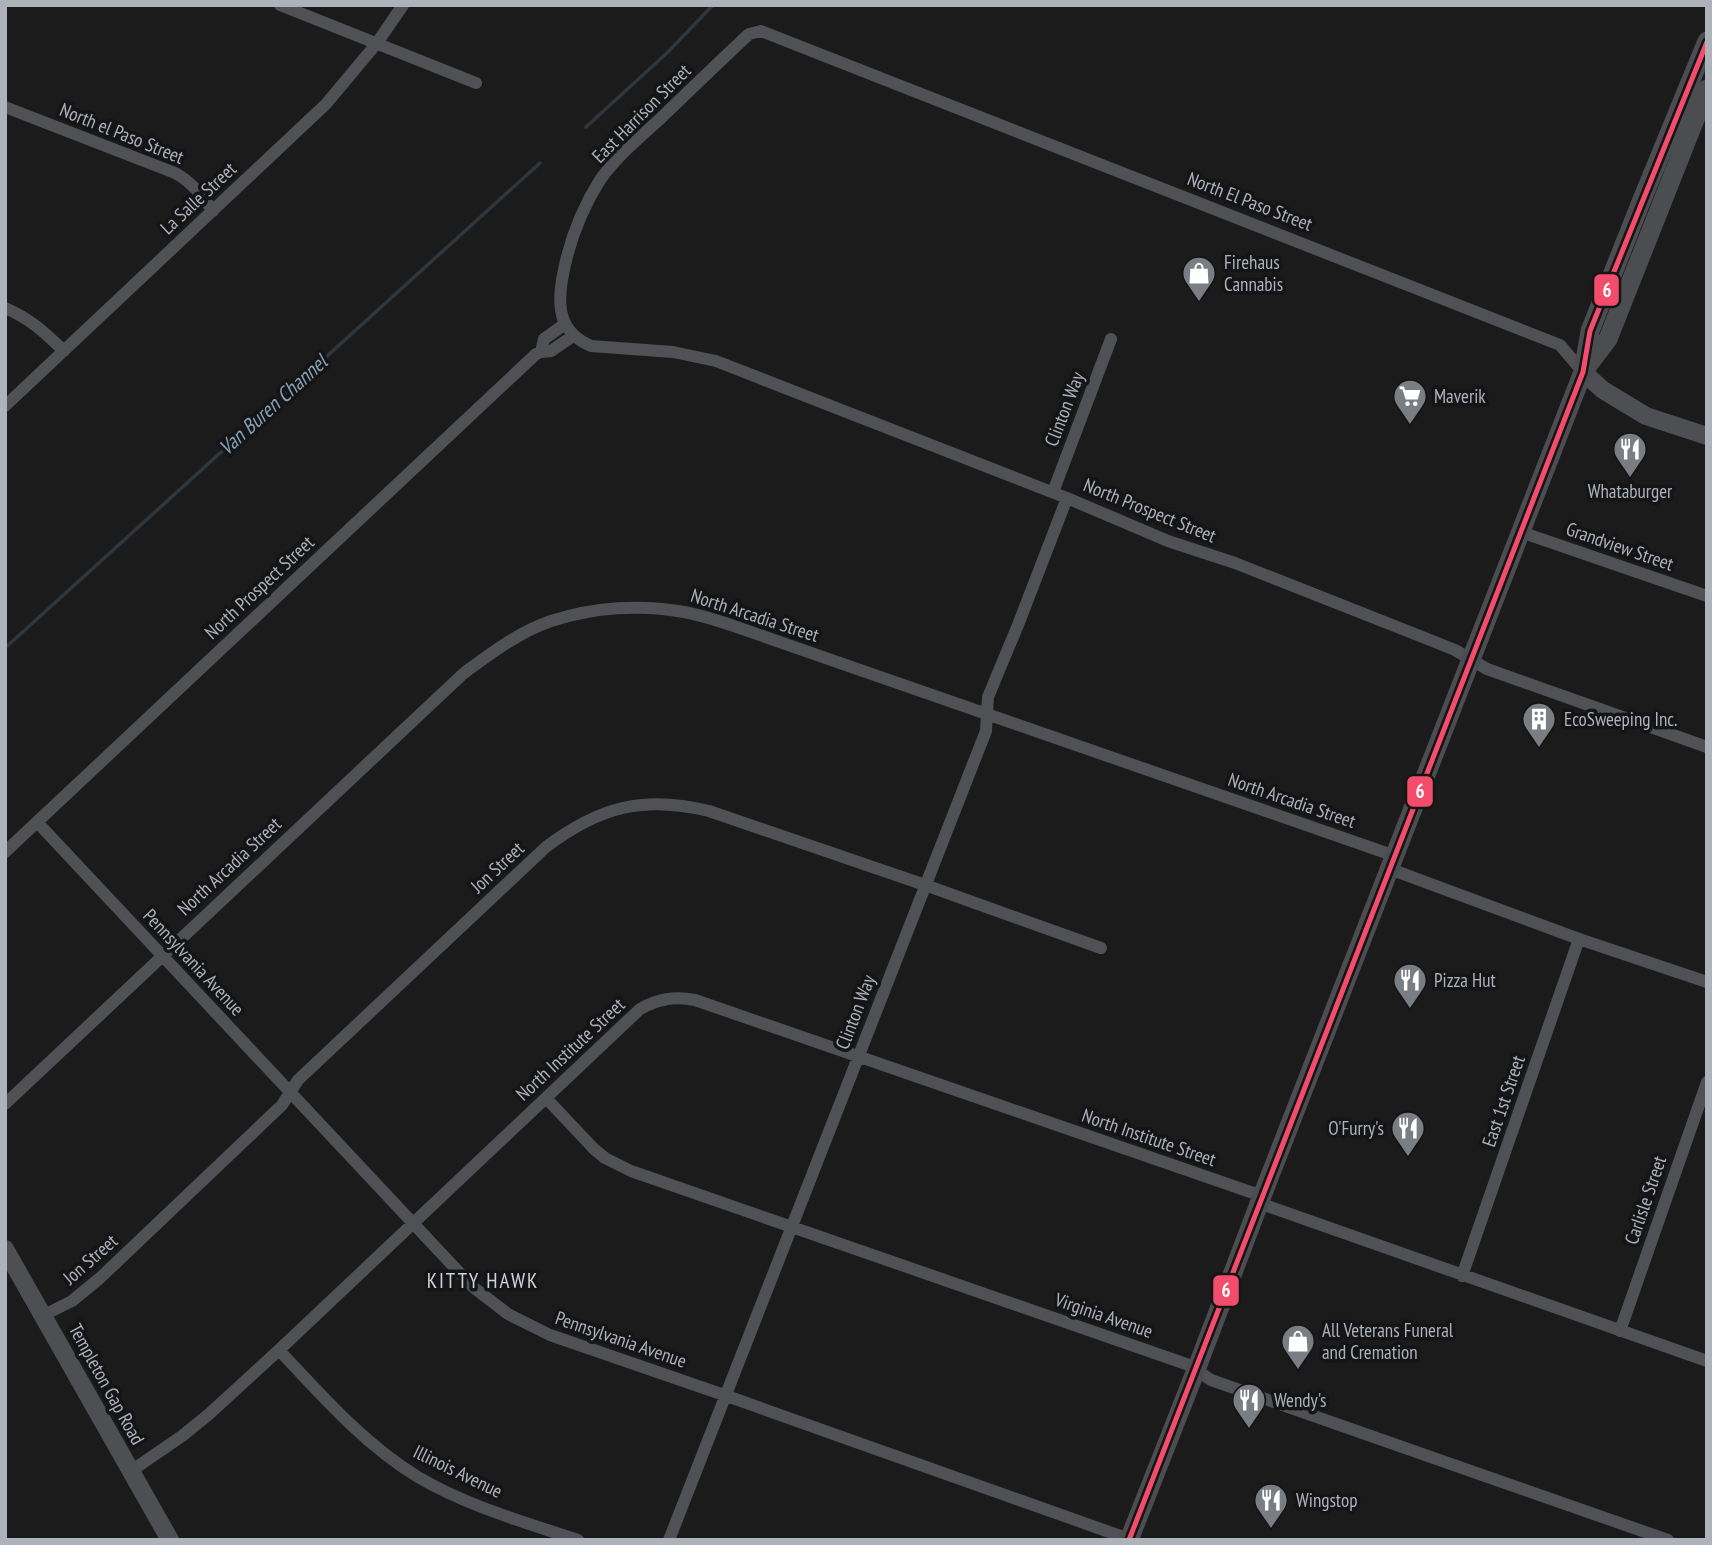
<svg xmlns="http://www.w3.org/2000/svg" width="1712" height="1545" font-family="'PT Sans Narrow',sans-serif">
<rect width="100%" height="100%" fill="#1b1b1b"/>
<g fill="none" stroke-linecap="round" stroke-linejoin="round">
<!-- stream -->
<path stroke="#2e373d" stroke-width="3.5" d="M586,127L668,52L713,5
M5,648L540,163"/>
<!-- street -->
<path stroke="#4f5154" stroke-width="12" d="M280,5L476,83
M5,107L175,173C192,182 202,196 213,211
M5,308C31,319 45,333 64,351
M541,352L544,339L565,324
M1583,372L1560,345L761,31L749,34C719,62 690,90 660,119C639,138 616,157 600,180C581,210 568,245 562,280C557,310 561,333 591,346L673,352L716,361L1067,498L1168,541L1235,563L1420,636L1455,650L1487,669L1707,747
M5,406L326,104L377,43L403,5
M1053,492L1111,339
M1521,532L1707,596
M37,822L456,1269L473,1287L508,1314L550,1335L724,1395L1129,1539
M5,852L536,354L541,352L551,351L573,336
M1390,869L1579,939L1707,982
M546,1098L594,1149L605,1158L631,1171L1189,1365L1211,1380L1668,1540
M5,1104L464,673C491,653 519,632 551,621C594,607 641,604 684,612C700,615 716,620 731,625L1395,856
M1259,1203L1707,1361
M1462,1276L1579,939
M44,1315L72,1301L100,1278L282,1105L298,1080L546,847C599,807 643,795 709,811L925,885L1101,948
M1620,1331L1707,1082
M279,1350C322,1396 364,1444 418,1477C467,1506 524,1522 578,1540
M131,1471L182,1436L208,1415L279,1350L640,1009C658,999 674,996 695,1000L1262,1196
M669,1540L986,731L988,697L1018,625L1067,498"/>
<!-- secondary -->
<path stroke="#4e4f52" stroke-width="18" d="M1583,372L1603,390L1646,416L1707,436
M5,1249L170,1540"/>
<!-- primary -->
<path stroke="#4c4d50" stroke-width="19" d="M1586,368L1608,339L1707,89
M1129,1540L1196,1370L1262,1196L1583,372L1590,331L1641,202L1707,41"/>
<defs>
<path id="bus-1" d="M1129,1540L1583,372L1590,331L1707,42"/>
</defs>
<!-- bus-1 casing -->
<use href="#bus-1" stroke="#151517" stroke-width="10"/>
<!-- bus-1 -->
<use href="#bus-1" stroke="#f44d6c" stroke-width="5"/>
</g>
<!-- icons -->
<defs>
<symbol id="shop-pin" viewBox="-11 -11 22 30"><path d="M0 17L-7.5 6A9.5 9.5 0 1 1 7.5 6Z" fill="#7a7d83" stroke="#151517"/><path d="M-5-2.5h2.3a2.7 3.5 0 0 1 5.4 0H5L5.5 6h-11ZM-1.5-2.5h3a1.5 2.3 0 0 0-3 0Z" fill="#fff"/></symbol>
<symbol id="supermarket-pin" viewBox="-11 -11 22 30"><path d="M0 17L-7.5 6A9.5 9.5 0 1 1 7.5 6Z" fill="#7a7d83" stroke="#151517"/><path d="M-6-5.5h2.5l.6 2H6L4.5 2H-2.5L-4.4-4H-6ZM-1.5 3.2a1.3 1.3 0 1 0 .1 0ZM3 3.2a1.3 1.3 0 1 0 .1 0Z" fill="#fff"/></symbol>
<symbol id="restaurant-pin" viewBox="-11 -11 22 30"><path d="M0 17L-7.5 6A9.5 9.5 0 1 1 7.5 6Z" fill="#7a7d83" stroke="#151517"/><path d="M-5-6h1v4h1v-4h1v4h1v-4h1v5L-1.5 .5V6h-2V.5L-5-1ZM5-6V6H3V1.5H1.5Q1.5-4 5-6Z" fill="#fff"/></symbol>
<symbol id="building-pin" viewBox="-11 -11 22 30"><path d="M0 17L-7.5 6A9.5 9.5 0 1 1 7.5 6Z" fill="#7a7d83" stroke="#151517"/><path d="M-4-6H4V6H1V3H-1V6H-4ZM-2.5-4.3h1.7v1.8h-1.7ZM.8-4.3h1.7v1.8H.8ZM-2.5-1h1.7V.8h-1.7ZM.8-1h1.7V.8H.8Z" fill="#fff"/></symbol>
</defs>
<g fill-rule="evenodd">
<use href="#shop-pin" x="1180" y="254" width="38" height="52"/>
<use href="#supermarket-pin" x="1391" y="377" width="38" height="52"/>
<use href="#restaurant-pin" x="1611" y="430" width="38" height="52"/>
<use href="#building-pin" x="1520" y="700" width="38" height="52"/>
<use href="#restaurant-pin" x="1391" y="961" width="38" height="52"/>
<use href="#restaurant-pin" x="1389" y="1109" width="38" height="52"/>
<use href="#shop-pin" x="1279" y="1322" width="38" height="52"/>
<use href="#restaurant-pin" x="1230" y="1381" width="38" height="52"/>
<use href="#restaurant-pin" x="1252" y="1481" width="38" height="52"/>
</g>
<g text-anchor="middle" stroke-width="7" stroke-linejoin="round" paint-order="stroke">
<!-- street labels -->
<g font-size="19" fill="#adb2bb" stroke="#151517">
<text transform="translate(641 113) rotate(-45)" y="7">East Harrison Street</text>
<text transform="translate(122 133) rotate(22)" y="7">North el Paso Street</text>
<text transform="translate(198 198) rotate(-43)" y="7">La Salle Street</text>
<text transform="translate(1250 201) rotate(21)" y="7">North El Paso Street</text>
<text transform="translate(1064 409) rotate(-69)" y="7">Clinton Way</text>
<text transform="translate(1150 510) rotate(22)" y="7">North Prospect Street</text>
<text transform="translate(1620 546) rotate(19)" y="7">Grandview Street</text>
<text transform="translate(259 587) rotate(-43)" y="7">North Prospect Street</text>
<text transform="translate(755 615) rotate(18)" y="7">North Arcadia Street</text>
<text transform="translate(1292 800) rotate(19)" y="7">North Arcadia Street</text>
<text transform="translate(229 866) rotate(-43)" y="7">North Arcadia Street</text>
<text transform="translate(497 867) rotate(-43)" y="7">Jon Street</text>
<text transform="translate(194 962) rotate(47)" y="7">Pennsylvania Avenue</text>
<text transform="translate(855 1012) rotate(-69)" y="7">Clinton Way</text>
<text transform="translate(570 1049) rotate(-43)" y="7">North Institute Street</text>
<text transform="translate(1503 1101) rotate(-71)" y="7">East 1st Street</text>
<text transform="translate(1149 1137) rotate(19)" y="7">North Institute Street</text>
<text transform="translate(1645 1200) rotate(-71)" y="7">Carlisle Street</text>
<text transform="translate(90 1259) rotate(-41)" y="7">Jon Street</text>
<text transform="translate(1104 1315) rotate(19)" y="7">Virginia Avenue</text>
<text transform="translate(621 1339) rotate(19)" y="7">Pennsylvania Avenue</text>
<text transform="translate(107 1384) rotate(61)" y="7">Templeton Gap Road</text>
<text transform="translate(458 1471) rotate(26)" y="7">Illinois Avenue</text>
</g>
<!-- poi labels -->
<g font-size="19" fill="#adb2bb" stroke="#151517" text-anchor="start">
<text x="1224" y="269">Firehaus<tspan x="1224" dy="22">Cannabis</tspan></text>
<text x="1434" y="403">Maverik</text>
<text x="1630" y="498" text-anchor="middle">Whataburger</text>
<text x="1564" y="726">EcoSweeping Inc.</text>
<text x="1434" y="987">Pizza Hut</text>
<text x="1384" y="1135" text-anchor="end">O'Furry's</text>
<text x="1322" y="1337">All Veterans Funeral<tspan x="1322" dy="22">and Cremation</tspan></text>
<text x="1274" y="1407">Wendy's</text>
<text x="1296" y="1507">Wingstop</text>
</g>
<!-- water labels -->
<g font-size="21" font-style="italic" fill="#86a1b5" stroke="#151517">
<text transform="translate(273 405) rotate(-42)" y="7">Van Buren Channel</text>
</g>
<!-- neighbourhood labels -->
<g font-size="21" letter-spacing="2" fill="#ced1d7" stroke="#151517">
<text x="483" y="1288">KITTY HAWK</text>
</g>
</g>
<g stroke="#151517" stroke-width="2.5">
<rect x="1593" y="273" width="27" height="34" rx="7" fill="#f44d6c"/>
<rect x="1406" y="775" width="28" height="33" rx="7" fill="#f44d6c"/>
<rect x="1212" y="1274" width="28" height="33" rx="7" fill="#f44d6c"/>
</g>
<g font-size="19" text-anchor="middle" font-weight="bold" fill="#fff">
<text x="1607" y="297">6</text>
<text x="1420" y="798">6</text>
<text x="1226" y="1297">6</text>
</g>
<!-- border -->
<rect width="1712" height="1545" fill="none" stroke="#adb2bb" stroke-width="14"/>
</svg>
